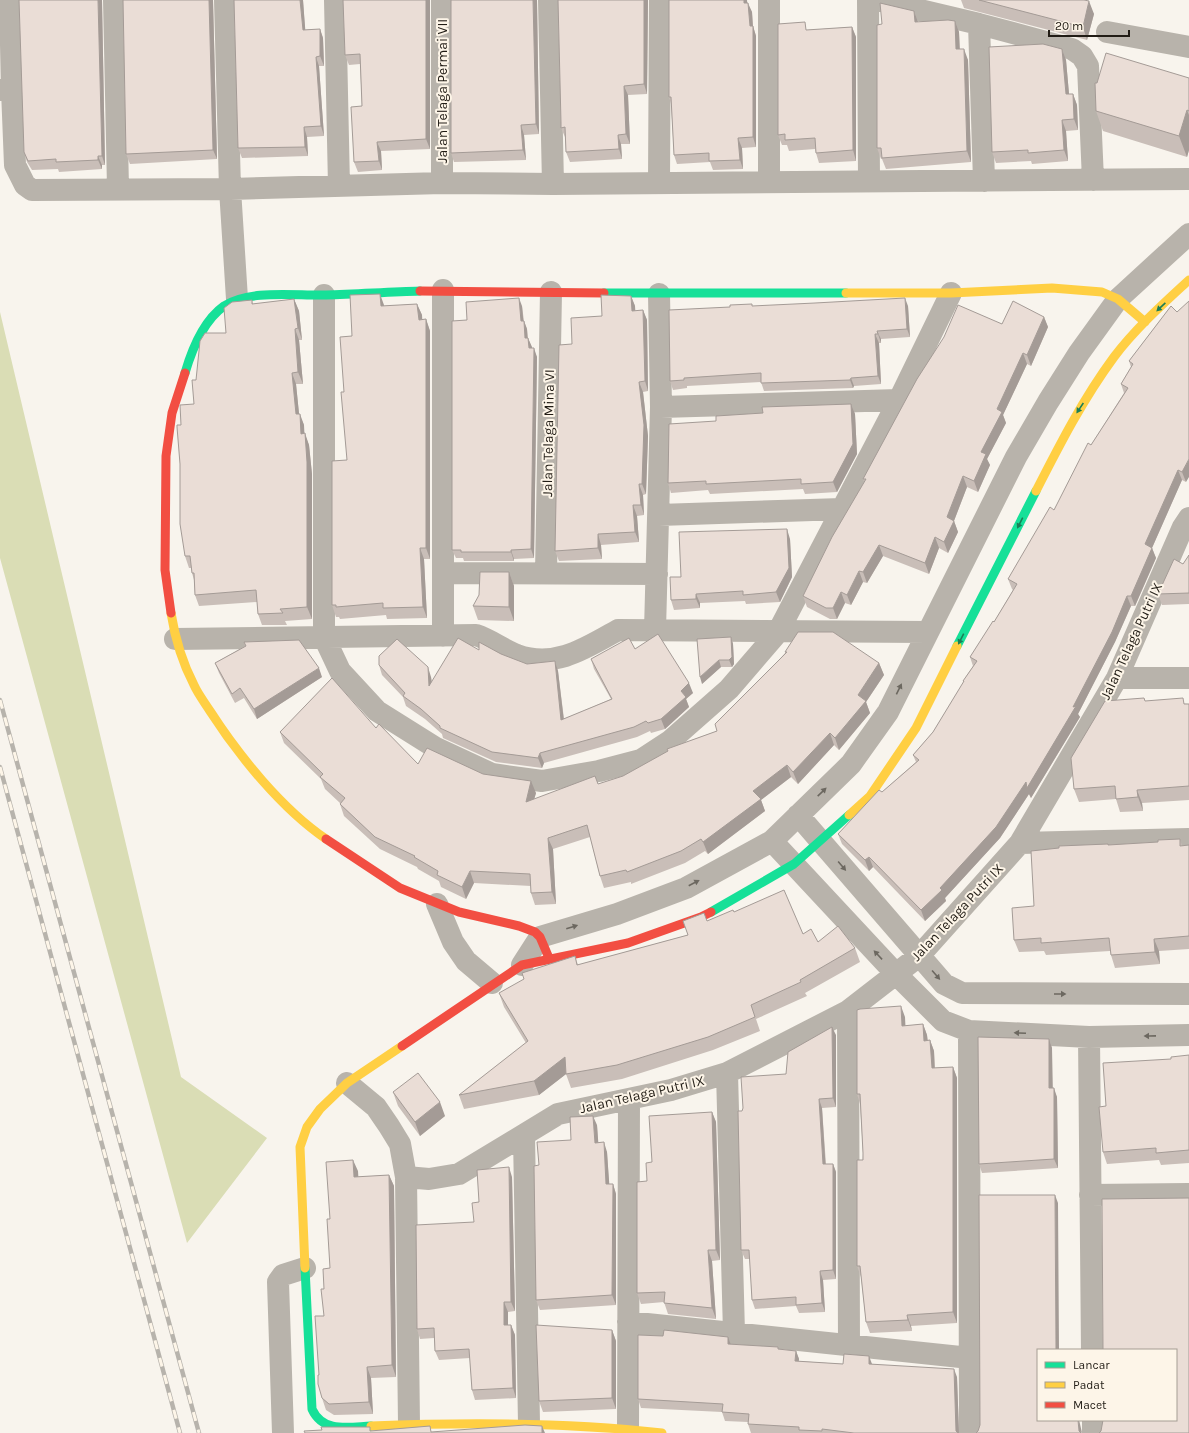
<svg xmlns="http://www.w3.org/2000/svg" width="1189" height="1433" font-family="Karla,sans-serif">
<rect width="100%" height="100%" fill="#f8f4ed"/>
<!-- forest -->
<path fill="#daddb5" d="M0,312L181,1077L267,1138L187,1243L0,558Z"/>
<g fill="none" stroke-linecap="round" stroke-linejoin="round">
<!-- street -->
<path stroke="#b8b3ab" stroke-width="22" d="M10,0L12,90
M114,0L118,188
M225,0L230,189L237,299
M335,0L339,186
M442,0V183
M549,0L553,184
M769,0V181
M868,0L869,181
M878,0L979,24L1072,49L1082,56L1088,66L1093,180
M979,24L984,181
M1107,32L1189,47
M0,90H12L15,165L25,185L32,190L230,189L442,183L553,184L1189,179
M659,182L660,0
M443,290V636
M324,295V637L340,671L377,711L436,748L492,774L542,781L599,771L641,760L670,741L729,689L778,632L899,400L951,293
M661,407L899,400
M659,515L842,509
M443,573L657,574
M546,573L551,292
M655,630L661,407L659,294
M175,639L476,635C491,640 502,649 517,655C555,669 586,648 618,630L928,632
M1117,678H1189
M798,815L944,984L962,993L1189,994
M772,841L896,974L943,1021L969,1031L1089,1037L1189,1035
M1020,843L1189,839
M437,904L453,942L466,961L492,983
M522,965L540,937L617,914L686,888L772,841L851,764L888,712L1016,457L1048,402L1079,353L1118,299L1189,234
M848,1011L849,1346
M969,1031L970,1433
M1089,1037L1092,1350
M727,1073L734,1333
M347,1083L376,1107L389,1126L400,1144L406,1177L409,1424
M524,1136L529,1424
M406,1177L429,1179L459,1174L558,1114L671,1090L727,1073L848,1011L919,956L1020,843L1117,678L1183,527L1189,518
M1090,1195L1189,1194
M628,1322L970,1358
M1093,1420V1433
M283,1433L278,1282L283,1275L305,1268
M628,1433L629,1100"/>
<!-- fast -->
<path stroke="#16e098" stroke-width="9" d="M604,293H846
M185,373C192,349 203,321 224,306C250,289 296,296 326,295C357,294 389,292 420,291
M957,646L1036,491
M711,912L794,864L849,815
M305,1268L312,1409C323,1433 348,1427 371,1426"/>
<!-- slow -->
<path stroke="#ffcf43" stroke-width="9" d="M846,293H951L1052,288L1102,292L1118,299L1145,322
M1036,491C1060,444 1083,399 1114,357C1136,328 1163,304 1189,280
M171,613C175,638 182,662 194,685C198,694 205,703 210,711C239,756 282,809 326,839
M849,815L870,796L916,728L957,646
M305,1268L300,1147L307,1127L320,1109L347,1083L402,1046
M371,1426C468,1422 566,1422 662,1433"/>
<!-- jam -->
<path stroke="#f24e42" stroke-width="9" d="M420,291L604,293
M171,613L165,570L166,456L172,413L185,373
M326,839L400,888L459,912L519,926L535,932L540,937L549,958
M402,1046L522,965L628,943L701,917L711,912"/>
<defs>
<path id="rail" d="M0,700L199,1433
M0,767L180,1433"/>
</defs>
<!-- rail casing -->
<use href="#rail" stroke="#b7b3ac" stroke-width="4.5"/>
<!-- rail -->
<use href="#rail" stroke="#fdf5e8" stroke-width="3" stroke-dasharray="9" stroke-linecap="butt"/>
</g>
<!-- wall -->
<path fill="#c9beb8" d="M102,0L105,165H102V169L59,172L58,169L32,170L27,162L24,152Z
M123,0H213L217,159L130,164L126,154Z
M234,0H303L305,30L320,29L323,38L324,66H319L324,136L307,137L308,156L242,158L238,148Z
M430,0V149L381,151L382,170L358,172L354,162L362,106L360,64L349,65L345,55Z
M537,0L539,134L524,135L526,160L454,162L451,153Z
M558,0H648L647,94L628,95L630,144H621L622,159L570,162L566,152L565,137L561,128Z
M669,0H747V3L752,12L753,26L756,36V147L742,148L743,169L713,170L710,162L677,164L674,155L671,104L669,97Z
M961,0H1084L1094,14L1087,40L964,8Z
M914,11L918,22L955,21L959,32L960,49L968,60L971,162L886,169L882,159H881L877,148L882,24Z
M852,27L856,37V161L819,163L816,153L815,149L789,151L787,145H782L778,135L808,30Z
M1062,49L1066,60L1069,94H1073L1077,105L1078,130L1066,131L1068,161L1032,164L1031,161L996,163L992,152Z
M1189,78V150L1187,157L1103,131L1096,111Z
M631,296L635,306V311L643,310L647,320L648,391L643,392L648,436L646,494L643,495L644,515L637,516L639,542L601,545L602,559L559,561L555,551L572,344L602,316Z
M294,299L299,311L302,340H299L303,384H296L299,414L304,425V433L309,445L312,474V619L285,621L287,625H262L258,614L257,602L199,606L195,595L194,580L192,573L191,568H189L185,556L181,425L194,404L196,380L226,333L252,300L253,304Z
M417,304L422,315V320L426,319L430,331V559H424L427,618L387,619L386,615L340,619L339,617H336L332,605L347,460L352,336L384,305V306Z
M522,306L524,321L527,329L528,338L532,348L537,357L534,558L514,559V561H464L463,558H456L452,550L467,320Z
M752,306H908L910,337L881,339V343H879L881,384L854,386L853,388L764,391L761,382L687,386V388L673,390L670,381Z
M1171,306L1186,482L1182,480L1152,548L1156,558L1135,606H1131L1115,642L1078,714L1080,717L1031,798L1029,794L1000,838L945,898L946,901L925,921L873,867L869,871L842,844L838,834L882,792L916,762L913,755L933,732L964,682L963,681L973,666L970,657L994,622L1013,590L1012,589L1008,579L1054,510L1091,445L1124,393L1121,384L1131,367L1129,361Z
M1044,317L1048,327L1031,366L1027,364L1003,415L1006,423L987,459L990,465L978,492L967,487L954,521L958,532L948,553L939,548L929,574L883,556L867,583L863,582L851,605L845,603L837,619H830L807,607L803,596L864,482L863,479L1002,324Z
M851,404L855,414L857,454L837,492L805,494L803,489L710,494L708,490L671,493L668,483L716,421L763,413Z
M790,539L792,577L780,602L746,604L745,601L700,603V608L674,610L671,600L681,577Z
M1189,555V604L1162,605L1158,594L1183,564Z
M509,572L514,586V621L478,620L473,606Z
M731,637L733,644L734,664L732,667H721L702,684Z
M244,642L322,677L257,719L244,698L235,703L219,673L215,663L245,646Z
M635,649L693,693L686,699L689,707L665,729L651,733L650,731L637,737L544,763L542,768L496,762L443,738L442,734L425,719L406,706L403,697L382,675L379,665L431,677L432,682L479,650L501,654L527,664L555,661L558,671L564,719L611,699L594,669L591,659Z
M785,652L879,663L884,675L866,702L870,713L839,750L834,745L798,784L791,777L761,800L765,811L708,854L705,851L685,863L631,884V882L604,888L600,876L590,837L553,849L556,904L535,905L531,893V886L474,883L466,899L441,887L439,881L418,869L417,867L380,849L344,816L340,804V803L325,789L321,779L284,743L280,732L376,728L418,764L483,774L536,793L534,799L598,784L623,776L668,752L667,749L717,731L785,653Z
M1144,698L1145,701L1189,704V800L1142,803L1143,811L1120,812L1116,799L1079,802L1074,789Z
M1180,839L1182,846L1189,845V949L1159,951L1160,964L1115,968L1111,955L1110,951L1046,955L1044,951L1019,952L1014,940L1034,906L1108,845L1158,842Z
M734,912L803,934L818,942L855,948L860,962L805,993L807,996L756,1019L760,1031L713,1050L622,1079L571,1088L566,1074L539,1095L464,1109L459,1095L526,1043L504,1007L499,993L575,956L578,965L688,935L683,921H707Z
M905,1017V1026L923,1024L927,1035L928,1040H930L934,1051L935,1068L953,1067L957,1078V1323L911,1326L912,1331L870,1333L866,1322L861,1277L857,1266L863,1153L860,1104L857,1094Z
M836,1035V1107L822,1108L826,1164H833L836,1172V1279L823,1280L825,1312L799,1313L796,1306L755,1309L752,1300L750,1259H745L741,1250L742,1111L786,1074Z
M1049,1039L1052,1048V1088L1057,1097L1058,1168L982,1173L979,1164Z
M1189,1055V1163L1161,1165L1159,1160L1107,1164L1103,1152L1106,1106L1171,1059Z
M393,1092L445,1116L420,1136L398,1106Z
M712,1112L716,1122L720,1260L712,1261L716,1319L668,1314L664,1302L641,1304L637,1293L647,1181L652,1162Z
M597,1125L598,1142L607,1152L609,1184H613L616,1194V1305L540,1310L536,1300L571,1140Z
M358,1171V1177L389,1175L394,1186L396,1377L371,1378L373,1414L334,1415L326,1410L322,1398L319,1375L324,1316V1289L330,1268V1219Z
M512,1177L515,1311L508,1312V1325H511L515,1335L516,1398L475,1400L472,1390L470,1358L439,1360L435,1351L434,1338L420,1339L417,1329L474,1222L479,1202Z
M612,1330L616,1341V1409L543,1412L539,1401Z
M663,1336L728,1337L730,1344L778,1347L779,1349L796,1351L799,1359L798,1361L843,1364H872L957,1377L959,1433H751L748,1424V1422L725,1421L722,1412L641,1408L638,1399Z"/>
<!-- shaded-wall -->
<path fill="#a49b96" d="M98,0H102L105,165L102,156Z
M209,0H213L217,159L213,150Z
M300,0H303L306,39L303,30Z
M426,0H430V149L426,139Z
M533,0H537L539,134L536,124Z
M644,0H648L647,94L644,84Z
M744,0H747L748,12L744,3Z
M1089,1L1094,14L1087,40L1083,27Z
M748,3L752,12L753,29V26L756,36V147L753,137L750,26Z
M914,11L918,22H915Z
M955,21L959,32L960,60L956,49Z
M852,27L856,37V161L853,150Z
M320,29L323,38L324,66L320,56Z
M964,49L968,60L971,162L967,151Z
M1062,49L1066,60L1070,105L1066,94Z
M316,57L319,66L324,136L321,126Z
M624,86L628,95L630,144L626,134Z
M1073,94L1077,105L1078,130L1074,119Z
M1187,110L1189,115V150L1187,157L1179,136Z
M1062,120L1066,131L1068,161L1064,150Z
M521,125L524,135L526,160L523,150Z
M304,127L307,137L308,156L305,147Z
M618,135L621,144L622,159L619,149Z
M738,138L742,148L743,169L740,160Z
M377,142L381,151L382,170L379,161Z
M98,156L102,165V169L98,160Z
M380,294L384,305L385,318L381,306Z
M631,296L635,306L636,321L632,311Z
M519,298L522,306L524,329L521,321Z
M905,298L908,306L910,337L907,329Z
M294,299L299,311L302,340L298,328Z
M417,304L422,315L423,331L419,320Z
M643,310L647,320L648,391L645,381Z
M1044,317L1048,327L1031,366L1027,355Z
M426,319L430,331V559L426,548Z
M524,321L527,329L528,347L525,338Z
M295,329L299,340L303,384L298,372Z
M877,331L881,339V343Z
M875,334L879,343L881,384L878,376Z
M528,338L532,347V357L529,348Z
M534,348L537,357L534,558L531,549Z
M1023,353L1027,364L1003,415L1006,423L987,459L990,465L978,492L974,481L981,452L997,409Z
M292,373L296,384L300,423V414L304,425L305,445L301,434L296,414Z
M851,378L854,386L853,388L850,380Z
M639,382L643,392L648,436L646,494L642,484Z
M851,404L855,414L857,454L837,492L833,482Z
M305,433L309,445L312,474V619L307,607Z
M1189,459V477L1186,482L1182,472Z
M1178,470L1182,480L1152,548L1156,558L1135,606L1131,596L1145,544Z
M963,476L967,487L952,526L954,521L958,532L948,553L944,542L947,517Z
M639,484L643,495L644,515L641,505Z
M633,505L637,516L639,542L635,532Z
M787,529L790,539L792,577L780,602L776,592Z
M598,534L601,545L602,559L598,548Z
M935,537L939,548L929,574L925,563Z
M879,545L883,556L867,583L863,572Z
M420,548L424,559L427,618L423,607Z
M511,550L514,559V561L511,552Z
M859,571L863,582L851,605L847,595Z
M509,572L514,586V621L509,607Z
M841,592L845,603L837,619L833,608Z
M696,594L700,603V608L696,599Z
M1127,596L1131,606L1115,642L1078,714L1080,717L1031,798L1029,794L1000,838L945,898L946,901L925,921L921,910L940,888L1073,707Z
M731,637L733,644L734,664L732,667L729,660Z
M719,660L721,667L702,684L700,677Z
M555,661L558,671L565,730L561,720Z
M879,663L884,675L866,702L870,713L839,750L835,738L858,695Z
M428,667L431,677L433,696L429,686Z
M319,668L322,677L257,719L254,709Z
M689,683L693,693L686,699L689,707L665,729L661,719L681,691Z
M830,733L834,745L798,784L793,772Z
M540,753L544,763L542,768L538,758Z
M787,765L791,777L761,800L765,811L708,854L703,842L753,791Z
M531,781L536,793L530,814L526,802Z
M1137,790L1142,803L1143,811L1138,797Z
M548,838L553,849L556,904L552,892Z
M869,857L873,867L869,871L865,860Z
M470,871L474,883L466,899L462,887Z
M1154,939L1159,951L1160,964L1155,952Z
M901,1006L905,1017L906,1037L902,1026Z
M923,1024L927,1035L928,1052L924,1041Z
M832,1027L836,1035V1107L833,1098Z
M1049,1039L1052,1048L1053,1097L1049,1088Z
M930,1040L934,1051L935,1079L932,1068Z
M565,1057L570,1071L539,1095L534,1081Z
M953,1067L957,1078V1323L953,1312Z
M1054,1088L1057,1097L1058,1168L1054,1159Z
M819,1099L822,1108L826,1173L823,1164Z
M440,1102L445,1116L420,1136L415,1122Z
M712,1112L716,1122L720,1260L716,1250Z
M593,1116L597,1125L599,1152L595,1143Z
M604,1142L607,1152L610,1194L606,1184Z
M353,1160L358,1171L359,1188L354,1177Z
M833,1164L836,1172V1279L833,1270Z
M509,1167L512,1177L515,1311L511,1302Z
M389,1175L394,1186L396,1377L392,1365Z
M613,1184L616,1194V1305L612,1295Z
M1055,1195L1058,1203L1059,1350H1056Z
M708,1250L712,1261L716,1319L712,1308Z
M820,1271L823,1280L825,1312L822,1303Z
M504,1302L508,1312V1334L504,1325Z
M907,1315L911,1326L912,1331L908,1320Z
M511,1325L515,1335L516,1398L513,1388Z
M612,1330L616,1341V1409L612,1398Z
M728,1337L731,1345L728,1344Z
M796,1351L799,1359L798,1370L795,1361Z
M869,1356L872,1364V1372L869,1364Z
M367,1367L371,1378L373,1414L369,1402Z
M954,1369L957,1377L959,1433H957L956,1431Z
M1078,1420H1079L1080,1424L1082,1433L1079,1431Z
M542,1426L545,1433H542Z"/>
<!-- building -->
<path fill="#eaddd6" stroke="#a49b96" d="M19,0H98L102,156H98V160L56,162V159L28,161L24,152Z
M123,0H209L213,150L126,154Z
M234,0H300L303,30L320,29V56L316,57L321,126L304,127L305,147L238,148Z
M343,0H426V139L377,142L379,161L354,162L351,107L362,106L360,54L345,55Z
M451,0H533L536,124L521,125L523,150L451,153Z
M558,0H644V84L624,86L626,134L618,135L619,149L566,152L565,127L561,128V123Z
M669,0H744V3H748L750,26H753V137L738,138L740,160L709,161V153L674,155L671,97H669Z
M979,0H1084L1089,1L1083,27Z
M880,3L914,11L915,22L948,20L955,21L956,49H964L967,151L882,158L881,148H877V25L882,24Z
M805,22L806,30L852,27L853,150L816,153L815,138L785,140V134L778,135V24Z
M1043,44L1062,49L1066,94H1073L1074,119L1062,120L1064,150L1028,153V150L992,152L989,47Z
M1106,53L1189,78V111L1187,110L1179,136L1096,111L1095,83H1097Z
M380,294L381,306L417,304L419,320L426,319V548H420L423,607L383,608V603L336,607V605H332V461L347,460L341,392H344L340,337L352,336L350,295Z
M601,295L631,296L632,311L643,310L645,381L639,382L644,425L642,484H639L641,505H633L635,532L598,534V548L555,551L559,345L572,344L571,318L602,316Z
M519,298L521,321H524L525,338H528L529,348H534L531,549L511,550V552H461V550H452V321L467,320L466,302Z
M905,298L907,329L877,331L878,334H875L878,376L851,378L850,380L761,383V373L684,378V380L670,381L669,310L730,307V305L752,304V306L815,303Z
M294,299L298,328L295,329L298,372L292,373L296,414H300L301,434L305,433L307,462V607L280,609L283,613L258,614L256,590L195,595L194,573H192L190,556H185L180,524V464L177,427V425H181L180,405L194,404L192,380H196L200,341L205,333H226L224,308L232,302L252,300V304Z
M1013,301L1044,317L1027,355L1023,353L997,409L1002,412L981,452L986,454L974,481L963,476L947,517L954,521L944,542L935,537L925,563L879,545L863,572L859,571L847,595L841,592L833,608H826L803,596L832,537L866,479H863L917,379L944,337L958,305L1002,324Z
M1189,301V459L1182,472L1178,470L1145,544L1152,548L1131,596H1127L1112,632L1073,707L1076,706L1027,788L1026,782L996,827L940,888L942,890L921,910L869,857L865,860L838,834L879,790L882,792L919,760L913,755L933,732L964,681H963L977,661L970,657L993,621L994,622L1017,584L1008,579L1050,507L1054,510L1088,443L1091,445L1128,388L1121,384L1133,364L1129,361L1171,306L1177,312Z
M851,404L853,444L833,482L801,484V479L706,484V481L668,483L669,424L716,421V416L763,413L762,407Z
M787,529L789,568L776,592L743,595V591L696,594V599L671,600L670,577H681L679,532Z
M1189,555V593L1158,594L1174,559L1183,564Z
M480,572H509V607L473,606L479,595Z
M798,632H833L879,663L858,695L866,701L835,738L830,733L793,772L787,765L753,791L761,799L703,842L701,839L681,851L627,872L626,870L600,876L587,825L548,838L552,892L531,893L530,874L470,871L462,887L437,875L438,871L414,857L415,856L375,837L340,804L345,798L320,777L323,774L280,732L332,678L376,728L379,724L418,764L427,748L483,774L531,781L526,802L595,776L598,784L623,776L668,751L667,749L717,731L715,724L787,652H785Z
M658,634L689,683L681,691L686,697L661,719L648,723L646,721L634,727L540,753L538,758L492,752L440,728V726L421,709L403,696L405,693L379,665V656L397,639L428,667L429,686L458,638L479,650V642L501,654L527,664L555,661L561,720L612,699L591,659L629,638L635,649Z
M731,637L732,657L729,660H719L700,677L697,639Z
M299,640L319,668L254,709L240,688L232,694L215,663L246,646L244,642Z
M1144,698L1145,701L1183,698L1184,704H1189V786L1137,790L1138,797L1116,799L1115,786L1074,789L1071,758L1105,701Z
M1180,839V846L1189,845V936L1154,939L1155,952L1111,955L1109,938L1041,943V938L1014,940L1012,908L1034,906L1031,851L1059,848V846L1108,844V845L1158,842V840Z
M784,890L803,934L811,929L818,942L838,926L855,948L800,980L801,982L751,1005L755,1017L708,1037L617,1065L566,1074L565,1057L534,1081L459,1095L528,1041L499,993L524,979L522,973L575,956L577,965L688,935L683,921L704,913L707,921L733,910L734,912Z
M901,1006L902,1026L923,1024L924,1041L930,1040L932,1068L953,1067V1312L907,1315L908,1320L866,1322L860,1266H857V1160H863V1153L860,1094H857V1010L860,1009Z
M832,1027L833,1098L819,1099L823,1164H833V1270L820,1271L822,1303L796,1305V1297L752,1300L749,1250H741L738,1111H742L743,1108L741,1077L786,1074L788,1052Z
M978,1037L1049,1039V1088H1054V1159L979,1164Z
M1189,1055V1150L1156,1153V1148L1103,1152L1099,1107L1106,1106L1103,1063L1171,1059V1057Z
M418,1073L440,1102L415,1122L393,1092Z
M712,1112L716,1250H708L712,1308L664,1303L665,1292L637,1293V1182L647,1181L646,1163L652,1162L649,1116Z
M593,1116L595,1143L604,1142L606,1184H613L612,1295L536,1300L534,1166L539,1165L537,1142L571,1140L570,1117Z
M353,1160L354,1177L389,1175L392,1365L367,1367L369,1402L329,1404L322,1398L318,1384V1375H319L315,1316H324L321,1289H324L323,1269L330,1268L327,1219H330L326,1162Z
M509,1167L511,1302H504V1325H511L513,1388L472,1390L469,1349L435,1351L434,1328L417,1329L416,1225L474,1222L472,1203L479,1202L477,1170Z
M979,1195H1055L1056,1350H1038V1420H1078L1079,1431L1081,1433H976L978,1431L980,1425Z
M1189,1198V1433H1099L1101,1431L1103,1420H1176V1350H1103L1102,1199Z
M536,1325L612,1330V1398L539,1401Z
M664,1330L728,1337V1344L778,1347V1349L796,1351L795,1361L843,1364L844,1354L869,1356V1364L954,1369L956,1431L958,1433H854L822,1429V1431L799,1430V1427L748,1424L749,1414L722,1412L723,1404L638,1399V1335L663,1336Z
M525,1425L542,1426V1433H305L304,1431L322,1430L321,1427H370V1431L430,1426L431,1432Z"/>
<!-- one-way arrows -->
<defs><path id="oneway-solid" d="M-6-.8H1V-3.2L6.5 0L1 3.2V.8H-6Z"/></defs>
<g fill="#1c7e56">
<use href="#oneway-solid" transform="translate(1161 307) rotate(137)"/>
<use href="#oneway-solid" transform="translate(1080 408) rotate(124)"/>
<use href="#oneway-solid" transform="translate(1020 523) rotate(117)"/>
<use href="#oneway-solid" transform="translate(961 639) rotate(117)"/>
</g>
<g fill="#6c6860">
<use href="#oneway-solid" transform="translate(899 689) rotate(-64)"/>
<use href="#oneway-solid" transform="translate(822 792) rotate(-44)"/>
<use href="#oneway-solid" transform="translate(842 866) rotate(50)"/>
<use href="#oneway-solid" transform="translate(694 883) rotate(-28)"/>
<use href="#oneway-solid" transform="translate(572 927) rotate(-17)"/>
<use href="#oneway-solid" transform="translate(878 955) rotate(-133)"/>
<use href="#oneway-solid" transform="translate(936 975) rotate(49)"/>
<use href="#oneway-solid" transform="translate(1060 994)"/>
<use href="#oneway-solid" transform="translate(1020 1033) rotate(-177)"/>
<use href="#oneway-solid" transform="translate(1150 1036) rotate(179)"/>
</g>
<g text-anchor="middle" stroke-width="4" stroke-linejoin="round" paint-order="stroke">
<!-- street labels -->
<g font-size="14" fill="#211c15" stroke="#fdf5e8">
<text transform="translate(442 91) rotate(-90)" y="5">Jalan Telaga Permai VII</text>
<text transform="translate(548 433) rotate(-89)" y="5">Jalan Telaga Mina VI</text>
<text transform="translate(1131 641) rotate(-65)" y="5">Jalan Telaga Putri IX</text>
<text transform="translate(957 912) rotate(-47)" y="5">Jalan Telaga Putri IX</text>
<text transform="translate(642 1094) rotate(-13)" y="5">Jalan Telaga Putri IX</text>
</g>
</g>
<!-- legend -->
<rect x="1037" y="1349" width="140" height="72" fill="#fdf5e8" stroke="#a59e94"/>
<rect x="1045" y="1362" width="20" height="6" fill="#16e098" stroke="#a59e94"/>
<text x="1073" y="1369" font-size="12" fill="#211c15">Lancar</text>
<rect x="1045" y="1382" width="20" height="6" fill="#ffcf43" stroke="#a59e94"/>
<text x="1073" y="1389" font-size="12" fill="#211c15">Padat</text>
<rect x="1045" y="1402" width="20" height="6" fill="#f24e42" stroke="#a59e94"/>
<text x="1073" y="1409" font-size="12" fill="#211c15">Macet</text>
<!-- scale -->
<path d="M1049 30v6h80v-6" fill="none" stroke="#211c15" stroke-width="2"/>
<text x="1055" y="30" font-size="12" fill="#211c15" stroke="#fdf5e8" stroke-width="3" paint-order="stroke">20 m</text>
</svg>
